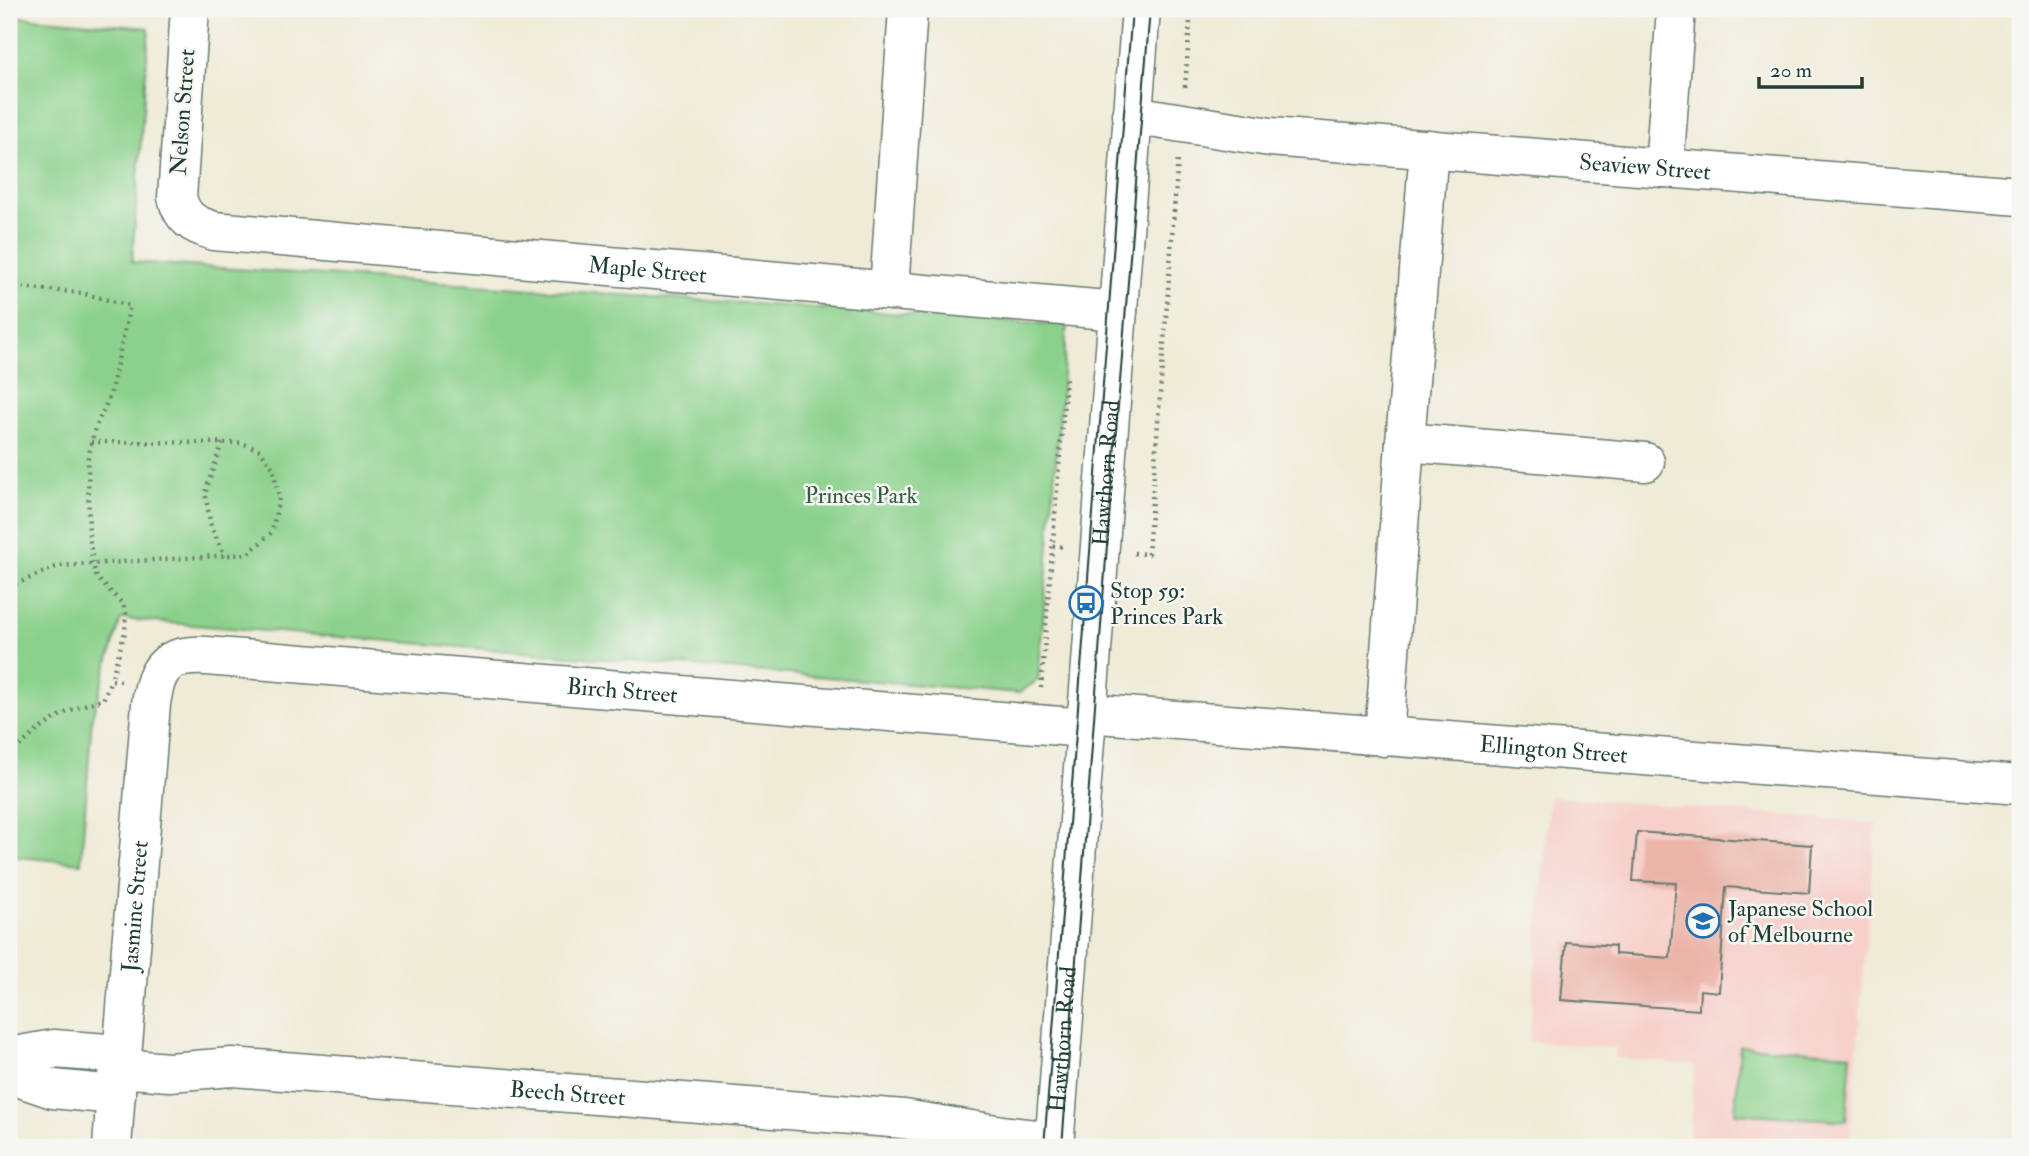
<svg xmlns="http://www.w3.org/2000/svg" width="2029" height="1156" font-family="'IM FELL Double Pica',serif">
<rect width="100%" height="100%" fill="#f6f6f2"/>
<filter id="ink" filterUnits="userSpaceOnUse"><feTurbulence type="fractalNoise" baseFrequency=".0143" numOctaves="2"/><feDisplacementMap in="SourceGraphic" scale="14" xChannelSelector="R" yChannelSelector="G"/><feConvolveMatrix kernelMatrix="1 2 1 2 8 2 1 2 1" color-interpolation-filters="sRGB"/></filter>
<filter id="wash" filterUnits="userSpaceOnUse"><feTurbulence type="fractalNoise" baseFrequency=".00686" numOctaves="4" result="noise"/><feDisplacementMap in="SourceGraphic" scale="28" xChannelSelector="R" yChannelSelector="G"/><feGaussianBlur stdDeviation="1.57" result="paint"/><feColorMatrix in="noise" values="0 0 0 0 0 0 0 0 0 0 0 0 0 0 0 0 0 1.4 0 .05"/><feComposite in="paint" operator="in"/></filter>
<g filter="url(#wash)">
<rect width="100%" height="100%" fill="#efebd7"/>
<!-- built -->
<path fill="#f7d0cb" d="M1549,796L1876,823L1849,1147H1688L1695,1065L1615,1058L1616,1048L1529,1041Z"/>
<!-- green -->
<path fill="#8bd18b" stroke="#558760" stroke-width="2" d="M9,16L149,28L132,262L1067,325L1038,680L1019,693L121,619L92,717L81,863L9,856Z
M1740,1046L1851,1054L1846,1121L1735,1113Z"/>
<g id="blocks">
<!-- building -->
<path fill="#ebb4a8" d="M1637,832L1812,845L1809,893L1726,887L1719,992L1700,990L1699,1010L1561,1000L1566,942L1615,946V954L1670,958L1676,883L1633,881Z"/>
</g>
</g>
<g filter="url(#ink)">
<use href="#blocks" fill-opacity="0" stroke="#687a6d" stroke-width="2"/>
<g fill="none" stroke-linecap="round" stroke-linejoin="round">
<defs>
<g id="minor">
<path id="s1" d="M190,9L177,197C182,219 194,225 214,231L1118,311"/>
<path id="s2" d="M1132,115L1270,137L2020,196"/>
<path d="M1664,168L1676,9"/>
<path d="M889,290L908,9"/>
<path d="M1405,442L1645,462"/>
<path id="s3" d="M1086,713L2020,785"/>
<path d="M1384,737L1405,442L1429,149"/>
<path d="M9,1057L54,1049L121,1054"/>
<path id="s4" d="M119,1068L169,1072L232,1067L904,1119L1008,1136L1054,1141"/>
<path d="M9,1074L53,1089L116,1095"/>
<path id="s5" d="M112,1147L117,1076L123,1045L151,704C156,667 167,654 206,656L1085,728"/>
</g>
<g id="major">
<path id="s6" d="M1054,1147L1141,9"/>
</g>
</defs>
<!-- minor casing -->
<use href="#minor" stroke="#687a6d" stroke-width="41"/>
<!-- major casing -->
<use href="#major" stroke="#687a6d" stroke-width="41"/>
<!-- path -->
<path stroke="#687a6d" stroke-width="4.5" stroke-dasharray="2 5" stroke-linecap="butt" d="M1185,87L1191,9
M9,286L82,293L130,306L110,396L95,428L88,457L89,535L93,565L97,578L123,604L126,613L125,632L111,680
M222,443L205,493L211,526L225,556
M1053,546L1066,547
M1134,553L1148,554L1178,158
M9,587L58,566L248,554L272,532L279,498L273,468L260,450L242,443L90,442
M1041,688L1066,379
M9,755C40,728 61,709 103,700L111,680L121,681"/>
<!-- minor -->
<use href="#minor" stroke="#fff" stroke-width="38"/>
<!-- major -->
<use href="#major" stroke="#fff" stroke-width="38"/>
<!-- tram -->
<path stroke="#1f3d34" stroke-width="2" d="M1044,1147L1132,9
M1062,1147L1110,505L1150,9"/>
</g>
</g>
<!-- icons -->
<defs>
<symbol id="bus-ring" viewBox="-11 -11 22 22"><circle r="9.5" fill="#f6f6f2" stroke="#1f6fb2" stroke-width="1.5"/><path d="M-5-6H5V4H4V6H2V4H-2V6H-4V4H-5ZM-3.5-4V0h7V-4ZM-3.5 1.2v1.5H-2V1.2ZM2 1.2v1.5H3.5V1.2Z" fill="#1f6fb2"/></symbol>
<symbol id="school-ring" viewBox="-11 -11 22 22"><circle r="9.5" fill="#f6f6f2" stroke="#1f6fb2" stroke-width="1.5"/><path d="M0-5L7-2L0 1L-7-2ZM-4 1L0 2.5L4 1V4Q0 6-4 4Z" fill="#1f6fb2"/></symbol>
</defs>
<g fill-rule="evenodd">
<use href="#bus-ring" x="1067" y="584" width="38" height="38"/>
<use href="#school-ring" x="1684" y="902" width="38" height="38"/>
</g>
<g text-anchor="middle" stroke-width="5" stroke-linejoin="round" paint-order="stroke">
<!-- street labels -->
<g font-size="23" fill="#1f3d34" stroke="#f6f6f2">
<text transform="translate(182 112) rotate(-86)" y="8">Nelson Street</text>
<text dy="8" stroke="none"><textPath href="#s2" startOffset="516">Seaview Street</textPath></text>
<text dy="8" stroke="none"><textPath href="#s1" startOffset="677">Maple Street</textPath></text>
<text dy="8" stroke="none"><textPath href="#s6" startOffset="676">Hawthorn Road</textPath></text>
<text dy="8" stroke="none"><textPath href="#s5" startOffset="947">Birch Street</textPath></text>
<text dy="8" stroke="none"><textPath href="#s3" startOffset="469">Ellington Street</textPath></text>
<text dy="8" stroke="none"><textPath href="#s5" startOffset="242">Jasmine Street</textPath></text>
<text dy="8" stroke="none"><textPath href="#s6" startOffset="108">Hawthorn Road</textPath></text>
<text dy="8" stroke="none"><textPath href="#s4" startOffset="450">Beech Street</textPath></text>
</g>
<!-- park labels -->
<g font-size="23" fill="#355b45" stroke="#f6f6f2">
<text x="861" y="503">Princes Park</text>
</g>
<!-- poi labels -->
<g font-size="23" fill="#1f3d34" stroke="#f6f6f2" text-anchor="start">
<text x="1110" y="598">Stop 59:<tspan x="1110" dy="26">Princes Park</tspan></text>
<text x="1728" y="916">Japanese School<tspan x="1728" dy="26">of Melbourne</tspan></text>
</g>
</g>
<!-- margin -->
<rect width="2029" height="1156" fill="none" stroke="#f6f6f2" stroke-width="35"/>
<!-- scale -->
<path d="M1759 77v10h103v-10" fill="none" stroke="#1f3d34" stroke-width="3.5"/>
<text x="1770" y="77" font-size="21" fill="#1f3d34" stroke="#f6f6f2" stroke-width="5" paint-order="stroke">20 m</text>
</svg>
